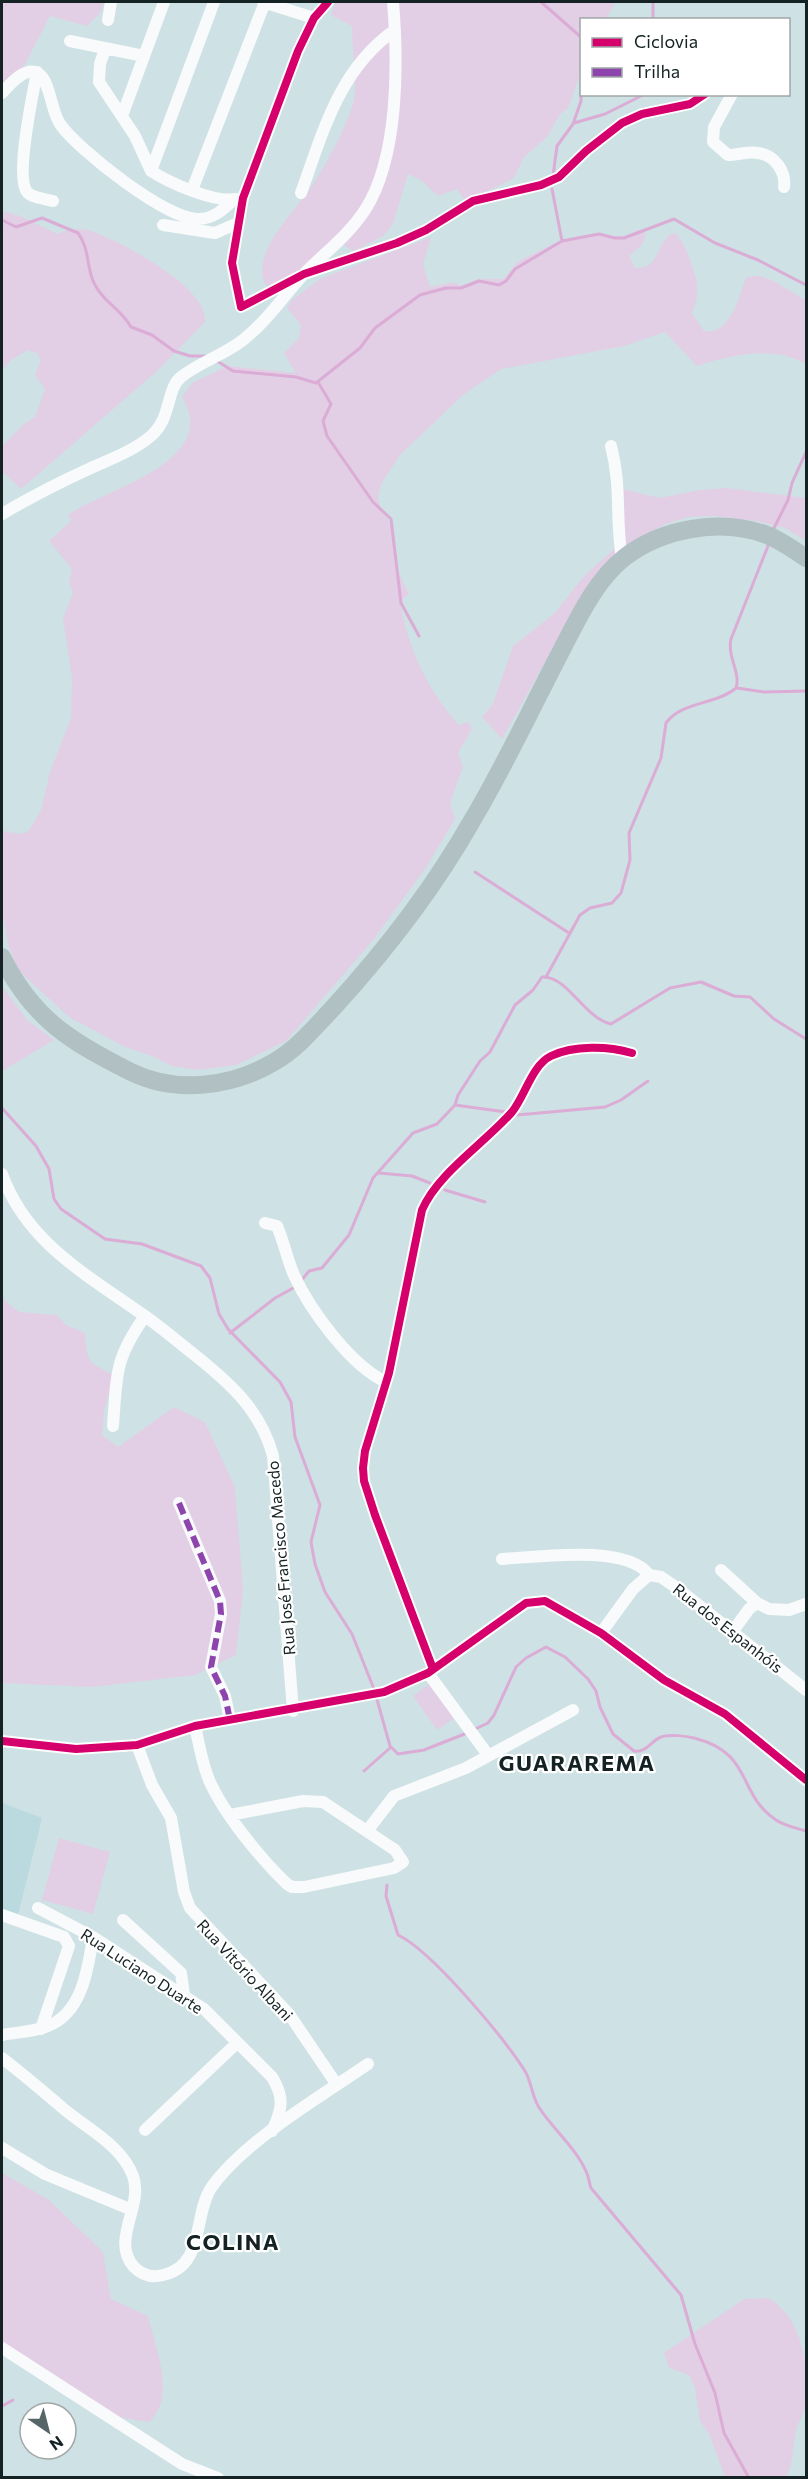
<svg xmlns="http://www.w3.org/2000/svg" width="808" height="2479" font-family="Commissioner,sans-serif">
<rect width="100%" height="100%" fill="#cee1e4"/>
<!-- built -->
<path fill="#badadf" d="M2,1803L42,1818L18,1915L2,1910Z"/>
<!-- green -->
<path fill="#e2cfe5" d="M2,2H104L100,13L87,26L50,16L23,68L2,90Z
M336,2H615L606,19L582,20L581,72L568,108L560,114L548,136L524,157L514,178L466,202L457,189L438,196L421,180L408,174L393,224L383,236L354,251L346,247L343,243L272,292C240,264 294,212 309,190C326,165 344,132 353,104C358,89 352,44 352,26L331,15Z
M2,211L20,216L58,234C68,229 83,227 94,232C123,243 208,287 205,322L157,371L21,489L2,471V446L24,424L35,417L45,389L35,375L41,360L37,353L28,350L11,360L2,370Z
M637,230H644L646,234L642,245L629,256L635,268C658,269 656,248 669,235L675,233C686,243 699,279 697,294C697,300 694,307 692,313L704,331C731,335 738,298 746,278C766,269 789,293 806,300V364C773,345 731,355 697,366L665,332L624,346L501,369L463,395L400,455L381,484L378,497L380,507L394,530V563L409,594L400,601C407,647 428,691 459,725L468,722L472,729L458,753L463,767L450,803L455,819L425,869L373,940L286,1041L236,1065L198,1070L172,1066L152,1056L125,1047L69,1017L18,970L8,944L2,911L3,831L21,834L28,831L33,824L41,810L50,772L71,718L72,678L63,618L73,593L69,583L72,569L49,541L71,521L68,515C105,489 222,462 182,397L192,383L228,366L296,373L284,353L299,338L301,325L287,308L292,300L320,279L431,237L423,265L430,287L454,282L461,286L478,279H504L517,262L559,241L593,236H625Z
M727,488L806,498V541L785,528L757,521L714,516L688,517L665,524L642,538L577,605L502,739L482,717L493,704L513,646L554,614L585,575L620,544L622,489L660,498L700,490Z
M2,986L27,1020L54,1040L2,1071Z
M2,1294L6,1302L19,1312L57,1315L66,1325L85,1333C87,1362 87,1362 114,1375L104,1411L102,1435L118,1447L174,1407L205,1422L235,1487L243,1590L236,1655L195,1675L92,1687L2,1683Z
M432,1682L457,1716L437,1730L413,1696Z
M59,1838L110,1852L93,1914L42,1900Z
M2,2173L49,2200L103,2252L111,2299L148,2316C155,2346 177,2398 149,2422L104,2415L2,2341Z
M768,2298C803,2318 808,2364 806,2401C805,2412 798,2422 796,2432C792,2448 794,2462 786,2477H725L709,2434L700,2421L695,2388L689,2375L669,2368L664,2353L744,2299Z"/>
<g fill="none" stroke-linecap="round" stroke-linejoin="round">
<!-- stream -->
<path stroke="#dbacd5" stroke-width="3" d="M541,2L582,38
M653,20V2
M574,123L605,114L645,94
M553,176L557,146L573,124L581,101L582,79
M552,189L562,241
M2,220L16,227L42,218L78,233C90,249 86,267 94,283C102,301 121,309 131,327L152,335L174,351L190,356H205
M217,361L233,371L296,377L316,383L360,348L375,328L420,295L446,288H461L479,281L499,285L506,281L515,269L562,241L599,234L615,238H624L674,219L715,243L758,260L806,285
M318,382L331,404L323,421L327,436L373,502L391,519L401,603L419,636
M774,528L788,500L792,483L806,452
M737,688L764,692L806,691
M475,872L569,933
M546,977L580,915L590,908L612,903L621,893L630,860L629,833L661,758L666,723C682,701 716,705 736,688C741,673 727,657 731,639L768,546
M455,1105L506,1112
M2,1108L36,1146L49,1169L54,1199L61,1209L105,1239L142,1244L201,1266L210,1278L219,1314L228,1329L280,1382L291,1402L295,1437L320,1505L311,1542L315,1564L325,1592L352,1634L374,1689
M517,1115L605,1107L621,1100L648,1081
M379,1173L412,1176L430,1183
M445,1190L485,1202
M301,1281L309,1271L322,1268L349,1235L373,1178L413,1133L437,1124L455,1105L458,1095L480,1061L490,1052L515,1005L533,990L542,977C567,975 584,1018 611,1024L670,988L701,982L734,996L750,997L774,1019L806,1039
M230,1333L275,1298L297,1286
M376,1696L390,1746L398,1754L424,1750L467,1733
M473,1730L488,1723L494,1715L516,1667L526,1658L546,1647L565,1657L588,1679L596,1691L600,1707L613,1734L634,1751C646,1753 651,1741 661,1737C669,1734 686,1736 694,1738C754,1753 736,1793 776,1820C785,1826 796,1828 806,1831
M364,1771L391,1747
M387,1885L386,1896L398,1935C432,1951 504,2038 525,2071C532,2083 532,2098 540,2109C554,2130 575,2147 586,2171C589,2177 589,2183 591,2188L681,2295L695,2344L715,2393L724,2433L749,2478
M2,2406L13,2400"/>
<!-- minor -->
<path stroke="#f8fafb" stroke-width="12" d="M263,2L314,18
M328,2L314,18L298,51L243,198L232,263L241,307L304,274L397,243L426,230L473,201L541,185L559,177L586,151L622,123L642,114L690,104L705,94
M108,20L111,2
M70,41L144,56
M105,49L100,64L99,82L135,136L151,171C170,183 214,203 236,199
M37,72C33,93 15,177 27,192C32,198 46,199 53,201
M2,93C10,84 26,65 39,74C50,81 51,111 60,124C77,149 167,220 198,219C213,219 223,210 233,200
M732,94L714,127L713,142L728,155C738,155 748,151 758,153C775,155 786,172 784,187
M122,116L164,2
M151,171L214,2
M192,190L265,2
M301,193C323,132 339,69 395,30
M163,225L215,233L238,223
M611,446C622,488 615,518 622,559
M2,514C31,497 60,482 91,468C111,459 133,451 151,436C172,418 166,389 181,377C200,362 224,355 243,340C266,322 283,297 302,276C323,254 348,236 365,210C399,157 398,63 393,2
M2,1174C26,1242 87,1275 142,1314C161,1327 178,1342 196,1356C231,1384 261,1411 273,1456L293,1711
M265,1223L277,1226C284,1242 287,1259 294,1275C310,1310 351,1366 386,1382
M113,1426C117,1374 114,1360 145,1316
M179,1503L220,1601L221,1614L211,1667L225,1696L230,1720
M502,1559C537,1557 627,1544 649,1575
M721,1570L757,1603
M733,1631L749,1609L757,1603L769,1609L789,1610L806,1604
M601,1633L633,1589L649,1575L661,1577L677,1588L806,1690
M433,1669L375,1515L364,1481L363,1468L365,1451L389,1373L422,1210C438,1173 485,1143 512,1112C525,1096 532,1065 551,1056C574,1045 608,1046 632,1053
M428,1673L488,1755
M195,1726C199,1744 202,1763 209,1780C224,1814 260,1858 287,1884L292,1887H304L394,1868L403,1862L395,1850L323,1802L303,1801L230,1815
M2,1741L76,1749L137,1745L195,1726L384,1692L428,1673L526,1603L545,1601L601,1633L664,1680L725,1714L806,1780
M137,1745L152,1785L171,1818L184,1892L190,1908L289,2014L337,2085
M367,1831L394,1796L466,1768L573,1710
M38,1908L93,1937L204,2009L272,2077C285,2098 282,2110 272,2131
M2,1915L64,1937L69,1946L41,2029
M123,1920L181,1973L184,1995
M2,2035C17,2032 34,2032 48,2026C82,2013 88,1969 93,1937
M2,2058C24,2075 44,2092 65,2110C88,2129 122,2146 133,2176C144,2206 110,2240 134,2267C142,2275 152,2278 163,2275C205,2266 193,2216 211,2188C244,2141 320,2097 368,2064
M145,2130L237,2043
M2,2148L45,2174L132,2210
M2,2348L182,2464L218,2478"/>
<!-- highway -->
<path stroke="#b1c0c2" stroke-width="18" d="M2,957C33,1019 71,1042 131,1072C176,1094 232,1087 274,1062C297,1049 315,1027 333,1008C386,950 434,888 473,819C504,767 530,711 558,657C576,623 594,581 625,557C663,528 721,518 767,535C780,540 794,550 806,558"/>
<!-- quiet -->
<path stroke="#8e44ad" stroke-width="6" stroke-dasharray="12 6" stroke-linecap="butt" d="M179,1503L220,1601L221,1614L211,1667L225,1696L230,1720"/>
<defs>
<path id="cycleway" d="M328,2L314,18L298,51L243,198L232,263L241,307L304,274L397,243L426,230L473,201L541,185L559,177L586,151L622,123L642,114L690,104L705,94
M433,1669L375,1515L364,1481L363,1468L365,1451L389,1373L422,1210C438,1173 485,1143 512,1112C525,1096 532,1065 551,1056C574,1045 608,1046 632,1053
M2,1741L76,1749L137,1745L195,1726L384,1692L428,1673L526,1603L545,1601L601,1633L664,1680L725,1714L806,1780"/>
</defs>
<!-- cycleway casing -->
<use href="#cycleway" stroke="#fff" stroke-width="11"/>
<!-- cycleway -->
<use href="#cycleway" stroke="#d6006c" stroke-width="8"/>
</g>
<g text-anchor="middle" stroke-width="4.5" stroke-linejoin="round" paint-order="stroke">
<!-- street labels -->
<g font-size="16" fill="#152224" stroke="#fff">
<text transform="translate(281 1558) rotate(-95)" y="6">Rua José Francisco Macedo</text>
<text transform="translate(728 1628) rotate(38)" y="6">Rua dos Espanhóis</text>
<text transform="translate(245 1970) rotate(47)" y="6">Rua Vitório Albani</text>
<text transform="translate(142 1971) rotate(33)" y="6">Rua Luciano Duarte</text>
</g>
<!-- district labels -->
<g font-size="22" font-weight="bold" letter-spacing="1.5" fill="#152224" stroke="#fff">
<text x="577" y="1771">GUARAREMA</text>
<text x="233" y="2250">COLINA</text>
</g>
</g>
<!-- border -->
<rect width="808" height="2479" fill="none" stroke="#152224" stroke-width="6"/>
<!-- legend -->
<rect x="580" y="18" width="210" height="78" fill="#ffffff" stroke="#a1a7a7" stroke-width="1.5"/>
<rect x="592" y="38" width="30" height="9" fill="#d6006c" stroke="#a1a7a7" stroke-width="1.5"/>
<text x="634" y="48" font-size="18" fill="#152224">Ciclovia</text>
<rect x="592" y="68" width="30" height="9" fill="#8e44ad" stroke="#a1a7a7" stroke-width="1.5"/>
<text x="634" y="78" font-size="18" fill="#152224">Trilha</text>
<!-- north arrow -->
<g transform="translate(48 2431) rotate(145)"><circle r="28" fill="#ffffff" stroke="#a1a7a7" stroke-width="1.5"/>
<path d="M0-4.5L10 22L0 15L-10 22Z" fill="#566567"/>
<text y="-9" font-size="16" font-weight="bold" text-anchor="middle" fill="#152224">N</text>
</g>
</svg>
